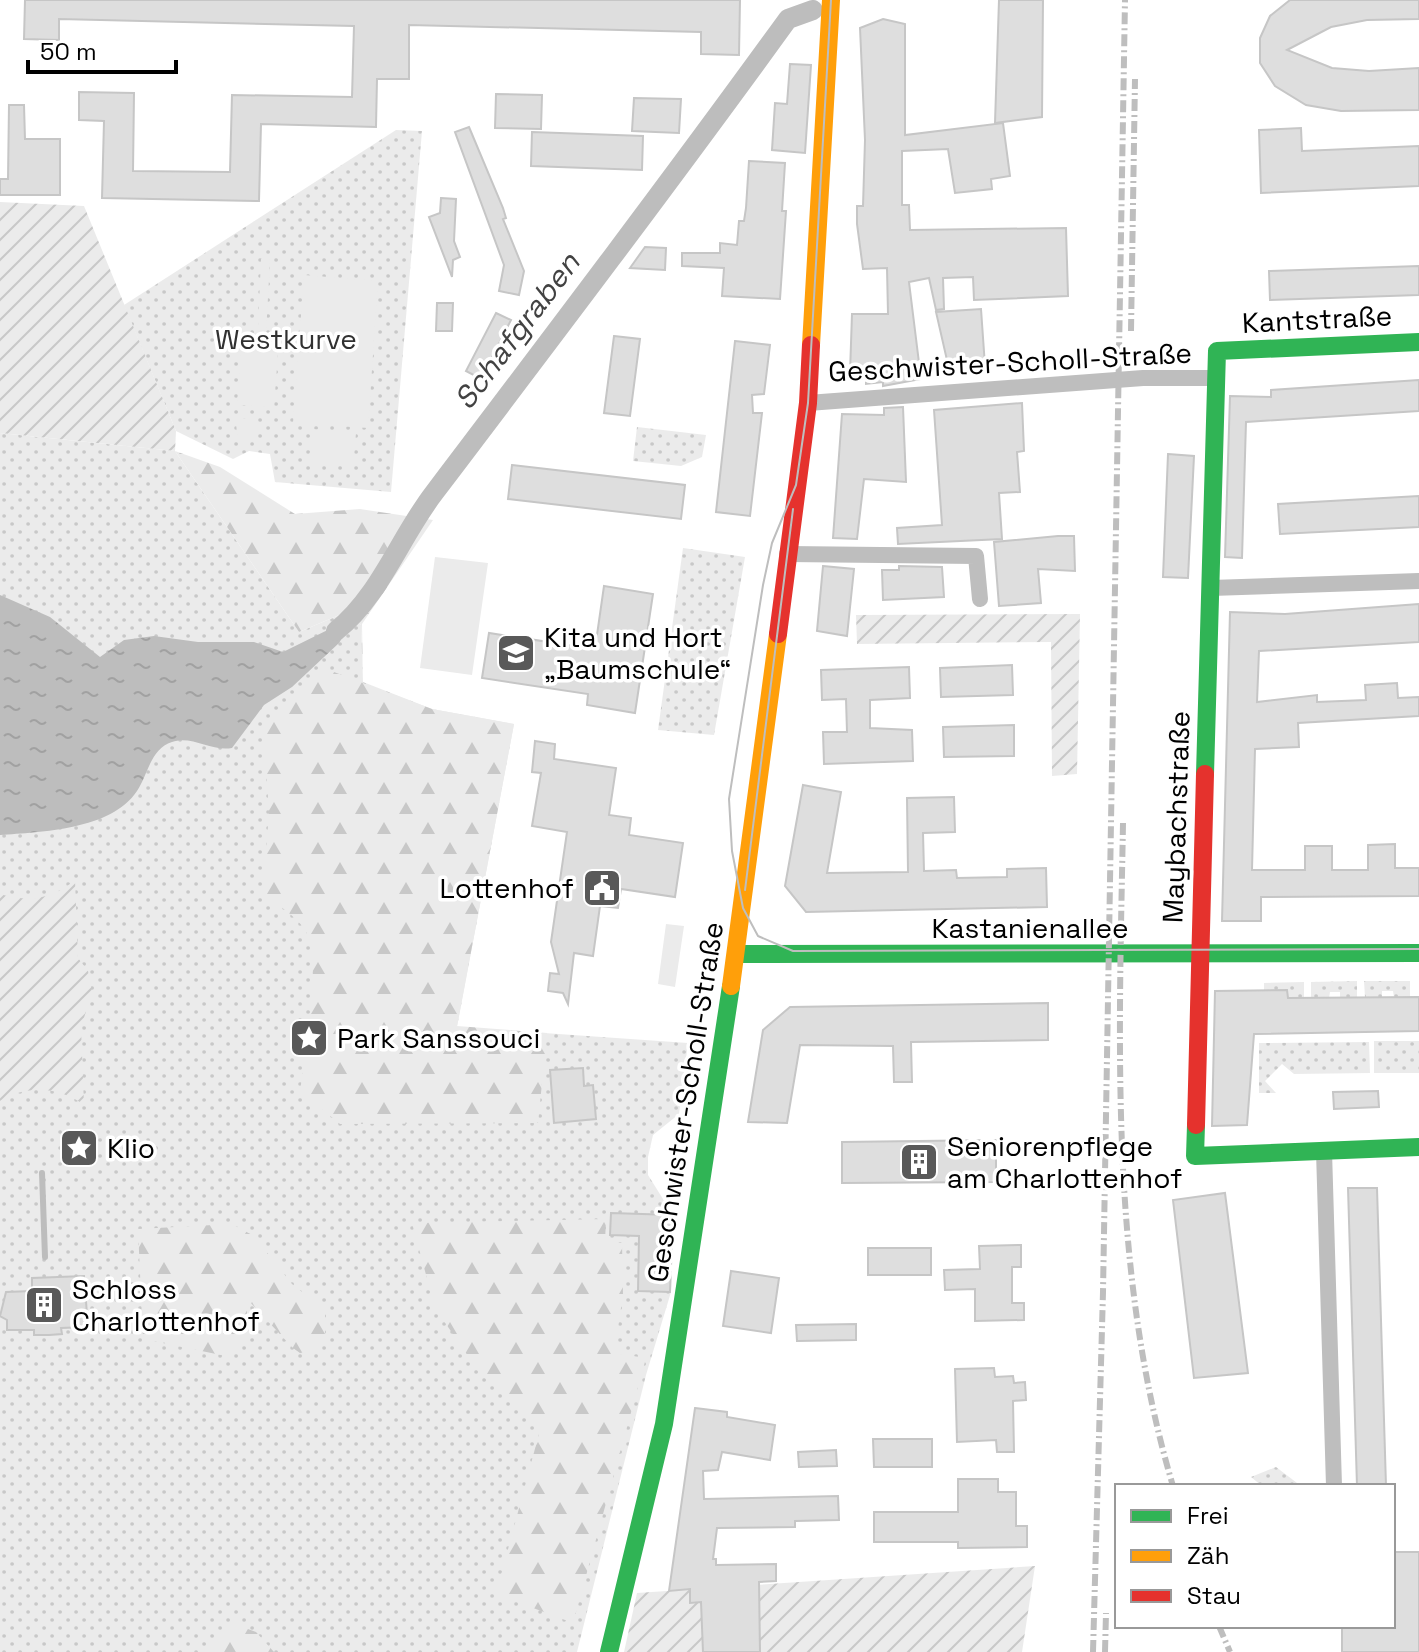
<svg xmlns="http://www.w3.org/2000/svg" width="1419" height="1652" font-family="'Space Grotesk',sans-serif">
<defs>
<pattern id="grass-dots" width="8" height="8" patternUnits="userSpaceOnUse" patternTransform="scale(2)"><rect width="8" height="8" fill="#ebebeb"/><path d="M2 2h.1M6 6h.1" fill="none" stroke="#c8c8c8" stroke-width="1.8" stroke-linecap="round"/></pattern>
<pattern id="forest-firs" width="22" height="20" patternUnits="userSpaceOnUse" patternTransform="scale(2)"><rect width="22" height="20" fill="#ebebeb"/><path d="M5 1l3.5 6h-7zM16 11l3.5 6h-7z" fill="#c8c8c8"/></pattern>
<pattern id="garden-furrows" width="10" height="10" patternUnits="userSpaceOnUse" patternTransform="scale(2)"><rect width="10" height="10" fill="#ebebeb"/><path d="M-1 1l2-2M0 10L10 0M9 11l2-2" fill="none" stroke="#c8c8c8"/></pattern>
<pattern id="water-ripples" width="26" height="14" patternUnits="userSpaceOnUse" patternTransform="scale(2)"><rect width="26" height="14" fill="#bdbdbd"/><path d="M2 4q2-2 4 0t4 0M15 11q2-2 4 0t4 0" fill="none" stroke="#a1a1a1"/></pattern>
</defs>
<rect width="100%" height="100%" fill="#fff"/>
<!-- grass -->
<path fill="url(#grass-dots)" d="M396,130L422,131L391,492L275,482L270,454L249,451L233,459L176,431L124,305Z
M637,427L706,435L702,457L681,466L633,461Z
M0,433L175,451L299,632L351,610L361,625L363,682L432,709L514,724L457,1027L688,1043L679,1114L653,1135L648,1157V1175L673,1215L671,1292L646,1375L577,1652H0Z
M683,548L745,557L714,735L658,730Z
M1357,981V997L1340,998V992H1330L1329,998H1311V982Z
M1364,981H1410V997H1394L1393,991H1382V997H1365Z
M1304,982V998H1288L1287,990L1264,991V983Z
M1374,1041H1419V1073H1374Z
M1369,1042L1370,1073L1294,1074L1282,1064L1265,1081L1276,1093H1259V1043Z
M1276,1467L1301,1486H1262L1251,1477Z"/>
<!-- forest -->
<path fill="url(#forest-firs)" d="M175,451L220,467L295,514L360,509L433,520L362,624L363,682L361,625L351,610L299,632Z
M326,669L432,709L514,724L457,1026L547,1033L538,1123L340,1124L300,1091C305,1059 323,957 305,930C296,916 276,904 263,893L269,812L263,725Z
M606,1219L605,1242L622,1243L623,1295L614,1353L646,1358L573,1623L496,1594L540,1430L479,1372L435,1308L412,1223Z
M232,1224L254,1236L292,1284L325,1310V1336L316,1350L300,1353L293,1348L247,1299V1335L240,1347L221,1355L143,1339L138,1229Z
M229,1622L256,1632L274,1652H208Z"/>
<!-- garden -->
<path fill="url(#garden-furrows)" d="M0,202L84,206L176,431L175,451L0,433Z
M1080,614L1077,774L1052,776L1051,642L857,644L856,615Z
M75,880L78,958L88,971L92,991L81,1028L84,1105C58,1086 27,1085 0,1101V894C29,903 52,899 75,880Z
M1035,1566L1022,1652H624L637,1593Z"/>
<!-- pitch -->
<path fill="#ebebeb" d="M261,259L270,260L265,352L278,353L274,407L237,405L241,351H257Z
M304,275L378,281L368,428L293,423Z
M241,418L256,419L254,442L238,441L236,424Z
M312,429L356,433L353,466L309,462Z
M435,557L488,563L472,675L420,668Z
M666,924L684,926L675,987L658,984Z"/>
<!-- water -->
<path fill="url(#water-ripples)" d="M0,595L50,617L100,657L124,640L154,636L198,642H254L283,652L356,616L339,643L292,687L264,705L232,748C212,752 192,735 172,742C150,749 148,775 137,791C111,830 41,832 0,835Z"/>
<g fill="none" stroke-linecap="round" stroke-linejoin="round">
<!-- stream -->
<path stroke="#bdbdbd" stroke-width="6" d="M42,1173L45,1257"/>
<!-- canal -->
<path stroke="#bdbdbd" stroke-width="20" d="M336,631C380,596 400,537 434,493C553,336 672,179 788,19L813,10"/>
</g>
<!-- building -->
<path fill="#dedede" stroke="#c6c6c6" stroke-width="2" d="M25,0H740L739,55L701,54V32L409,25V79H377L376,127L261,124L259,201L102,198L104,121L79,120V92L134,93L133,171L230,172L232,95L352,97L354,26L59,19V40L24,39Z
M999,0H1043L1042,117L995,123Z
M1290,0H1419V19L1367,20L1331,27L1287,50L1332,68L1369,71L1419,68V110L1341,111L1306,105L1275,86L1260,63V38L1270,16Z
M883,19L905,24V135L1003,123L1010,176L991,179L992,189L955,193L948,149L902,151V205H909L910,230L1066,228L1068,296L974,300L973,277L943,278L944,309L936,310L929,278L909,282L921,379L883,386V382L866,384V374L850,373L852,314H888L887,268L863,269L857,224V206H863L865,140L860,28Z
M790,64L811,65L805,153L772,150L775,103L787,104Z
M496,94L542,95L541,129L495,128Z
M634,98L681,99L679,133L632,131Z
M9,105H24L25,139H60V195H0V179H8Z
M469,127L503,208L506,218L503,219L524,271L519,295L499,291L504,265L455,132Z
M1301,128L1302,151L1419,146V186L1261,193L1259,130Z
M532,132L643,136L642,170L531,166Z
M749,161L785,163L782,211H786L780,299L722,296L724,268L682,266V253H720V243L737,245L739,221H744L746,208Z
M441,198L456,199L454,241L460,257L453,260L452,277L429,217L440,213Z
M645,247L666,248L665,270L630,268Z
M1419,266V295L1270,300L1269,271Z
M437,303H453L452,331H436Z
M981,309L985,366L949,369L936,312Z
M496,313L511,320L481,379L466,371Z
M614,336L640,339L630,416L604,413Z
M735,341L770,345L764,394L752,395L753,413H762L750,516L716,512Z
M1419,380V411L1246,422L1242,558L1225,557L1230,396L1271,397V390Z
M1022,403L1024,451L1017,452L1020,492L999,493L1002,539L898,544L897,528L942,525L934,410Z
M903,407L906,482L864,479L857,539L833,538L842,414L884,415V408Z
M1168,454L1194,456L1188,578L1163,577Z
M512,465L685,485L681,519L508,499Z
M1419,496V527L1280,534L1278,504Z
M1058,536H1074L1075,571L1038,569L1041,603L999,606L994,542Z
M823,566L854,569L847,636L817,631Z
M899,566L942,567L944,597L883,600L882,570H899Z
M604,586L653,594L635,713L587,705L588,694L482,678L489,633L595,649Z
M1419,604V642L1259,651L1257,702L1317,695V702L1366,700L1365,685L1397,683L1398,698L1419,697V716L1298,723L1299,747L1255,749L1252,870H1305V846H1332V870H1368V845L1395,844V868H1419V896L1261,897V921H1222L1230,612L1285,614Z
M1012,665L1013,695L941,697L940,668Z
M909,667L910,698L870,700V728L912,730L913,761L824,764L823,732H847L846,699L822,700L821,670Z
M1014,725V756L944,757L943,727Z
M535,741L555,744L554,759L616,768L609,815L631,818L629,835L683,843L675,897L621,889L618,908L600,906L593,956L574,953L568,1004L563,993L548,991L550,973L559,974L551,942L567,832L532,826L541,773L532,772Z
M803,785L841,792L827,873L908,872L907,798L954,797L955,832L923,833L924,871L956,870L957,878L1007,877V869L1046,868L1047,907L806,912L785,886Z
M1287,990L1288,998L1419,997V1031L1254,1034L1247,1125L1212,1126L1215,991Z
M1048,1003V1040L911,1042L912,1082H894L893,1046L800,1045L787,1123L748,1122L763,1030L790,1007Z
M583,1068L584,1086L593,1085L596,1119L554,1123L550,1070Z
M1378,1091L1379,1107L1334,1109L1333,1092Z
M996,1140V1182L842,1183V1142Z
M1348,1188H1377L1386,1486H1357Z
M1225,1193L1248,1373L1194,1378L1173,1200Z
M611,1213L673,1215L670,1292L638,1291L639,1236L610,1235Z
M1021,1245V1267H1012V1303H1024V1320L975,1321V1289L945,1290L944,1270L980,1269L979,1246Z
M868,1248H931V1275H868Z
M731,1271L779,1278L771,1333L723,1326Z
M84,1276L88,1327L61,1328L62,1334L49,1335H34V1330H7V1320L0,1316L6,1292L32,1291V1278Z
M856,1324V1340L797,1341L796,1325Z
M994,1368L995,1377L1013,1376L1014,1383L1025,1382L1026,1400L1013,1401L1014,1452H997L996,1440L957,1442L955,1369Z
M695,1408L727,1412V1417L775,1425L770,1460L722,1452L718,1470L703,1471L704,1499L838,1496L839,1520L795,1521V1527L717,1528L713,1559H716V1565L776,1564V1581L759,1582L760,1652H703L701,1602L690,1603V1589L669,1591Z
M873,1439H932V1467H874Z
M836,1450L837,1466L799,1467L798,1452Z
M958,1479H998V1492H1016V1526H1027V1547L958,1548V1542H874V1512H958Z
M1393,1552H1419V1652H1342V1626H1393Z"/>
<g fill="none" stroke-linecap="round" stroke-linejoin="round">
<!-- street -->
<path stroke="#bebebe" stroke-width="16" d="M808,403L1143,378H1217
M787,554L976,556L980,599
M1211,588L1419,581
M1324,1151L1334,1486"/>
<!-- fast -->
<path stroke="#30b455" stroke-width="18" d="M1205,774L1217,351L1419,342
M736,954L1419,953
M1196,1125L1195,1156L1419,1147
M609,1652L664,1424L731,986"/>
<!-- slow -->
<path stroke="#ff9f0a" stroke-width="18" d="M811,345L831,0
M731,986L778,634"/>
<!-- jam -->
<path stroke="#e5322d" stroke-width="18" d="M778,634L808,403L811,345
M1196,1125L1205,774"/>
<!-- tram -->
<path stroke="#bebebe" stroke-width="2" d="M831,0L808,403L796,485L772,543L763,585L729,799L732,851L743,908L758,936L793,951L1419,949
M745,890L793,509"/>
<!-- rail -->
<path stroke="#bebebe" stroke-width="6" stroke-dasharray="12 4 2 4" stroke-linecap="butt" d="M1131,331L1135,79
M1123,823C1119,1044 1109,1272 1173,1486
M1219,1626L1230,1652
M1093,1652L1103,1292L1125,0
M1105,1652L1106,1613"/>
</g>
<!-- icons -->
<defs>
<symbol id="school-square" viewBox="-11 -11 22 22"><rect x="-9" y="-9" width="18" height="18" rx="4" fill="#595959" stroke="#fff"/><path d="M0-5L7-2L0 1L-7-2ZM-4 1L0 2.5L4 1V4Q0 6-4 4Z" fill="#fff"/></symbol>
<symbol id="civic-square" viewBox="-11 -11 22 22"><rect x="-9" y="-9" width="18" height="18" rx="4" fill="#595959" stroke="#fff"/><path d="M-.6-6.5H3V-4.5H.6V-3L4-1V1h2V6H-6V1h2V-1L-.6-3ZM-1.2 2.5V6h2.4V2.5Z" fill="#fff"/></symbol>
<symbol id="sight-square" viewBox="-11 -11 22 22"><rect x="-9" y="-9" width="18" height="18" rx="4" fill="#595959" stroke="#fff"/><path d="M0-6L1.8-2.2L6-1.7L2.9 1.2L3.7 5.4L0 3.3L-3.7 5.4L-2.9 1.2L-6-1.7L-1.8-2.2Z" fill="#fff"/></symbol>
<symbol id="building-square" viewBox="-11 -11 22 22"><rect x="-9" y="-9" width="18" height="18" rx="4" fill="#595959" stroke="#fff"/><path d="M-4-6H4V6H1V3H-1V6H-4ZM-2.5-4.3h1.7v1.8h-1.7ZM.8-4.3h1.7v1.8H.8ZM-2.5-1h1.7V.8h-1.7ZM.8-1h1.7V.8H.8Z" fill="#fff"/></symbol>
</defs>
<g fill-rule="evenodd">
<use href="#school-square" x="494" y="631" width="44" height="44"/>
<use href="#civic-square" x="580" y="866" width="44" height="44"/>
<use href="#sight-square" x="287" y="1016" width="44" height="44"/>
<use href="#sight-square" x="57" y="1126" width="44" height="44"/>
<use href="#building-square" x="897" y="1140" width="44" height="44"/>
<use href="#building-square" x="22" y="1283" width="44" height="44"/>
</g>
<g text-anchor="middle" stroke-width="7" stroke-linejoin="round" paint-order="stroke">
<!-- street labels -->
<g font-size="28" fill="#000" stroke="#fff">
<text transform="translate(1317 319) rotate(-3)" y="10">Kantstraße</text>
<text transform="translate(1010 362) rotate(-3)" y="10">Geschwister-Scholl-Straße</text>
<text transform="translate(1176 817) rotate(-88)" y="10">Maybachstraße</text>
<text x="1030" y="938">Kastanienallee</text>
<text transform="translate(685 1102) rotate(-81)" y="10">Geschwister-Scholl-Straße</text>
</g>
<!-- park labels -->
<g font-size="28" fill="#313131" stroke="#fff">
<text x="286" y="349">Westkurve</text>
</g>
<!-- poi labels -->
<g font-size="28" fill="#000" stroke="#fff" text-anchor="start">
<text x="544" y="647">Kita und Hort<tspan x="544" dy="32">„Baumschule“</tspan></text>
<text x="574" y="898" text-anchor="end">Lottenhof</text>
<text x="337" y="1048">Park Sanssouci</text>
<text x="947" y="1156">Seniorenpflege<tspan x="947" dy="32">am Charlottenhof</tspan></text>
<text x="107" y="1158">Klio</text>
<text x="72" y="1299">Schloss<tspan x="72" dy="32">Charlottenhof</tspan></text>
</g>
<!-- water labels -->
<g font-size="30" font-style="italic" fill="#424242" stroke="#fff">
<text transform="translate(517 331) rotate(-53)" y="10">Schafgraben</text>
</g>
</g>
<!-- legend -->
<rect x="1115" y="1484" width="280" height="144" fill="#ffffff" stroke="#999999" stroke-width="2"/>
<rect x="1131" y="1510" width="40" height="12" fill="#30b455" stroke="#999999" stroke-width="2"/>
<text x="1187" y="1524" font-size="24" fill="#000000">Frei</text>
<rect x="1131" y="1550" width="40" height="12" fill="#ff9f0a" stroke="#999999" stroke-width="2"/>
<text x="1187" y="1564" font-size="24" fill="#000000">Zäh</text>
<rect x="1131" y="1590" width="40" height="12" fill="#e5322d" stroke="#999999" stroke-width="2"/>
<text x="1187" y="1604" font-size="24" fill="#000000">Stau</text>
<!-- scale -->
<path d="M28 60v12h148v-12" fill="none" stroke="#000000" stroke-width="4"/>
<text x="40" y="60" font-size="24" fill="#000000" stroke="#ffffff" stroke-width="6" paint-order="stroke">50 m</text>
</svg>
